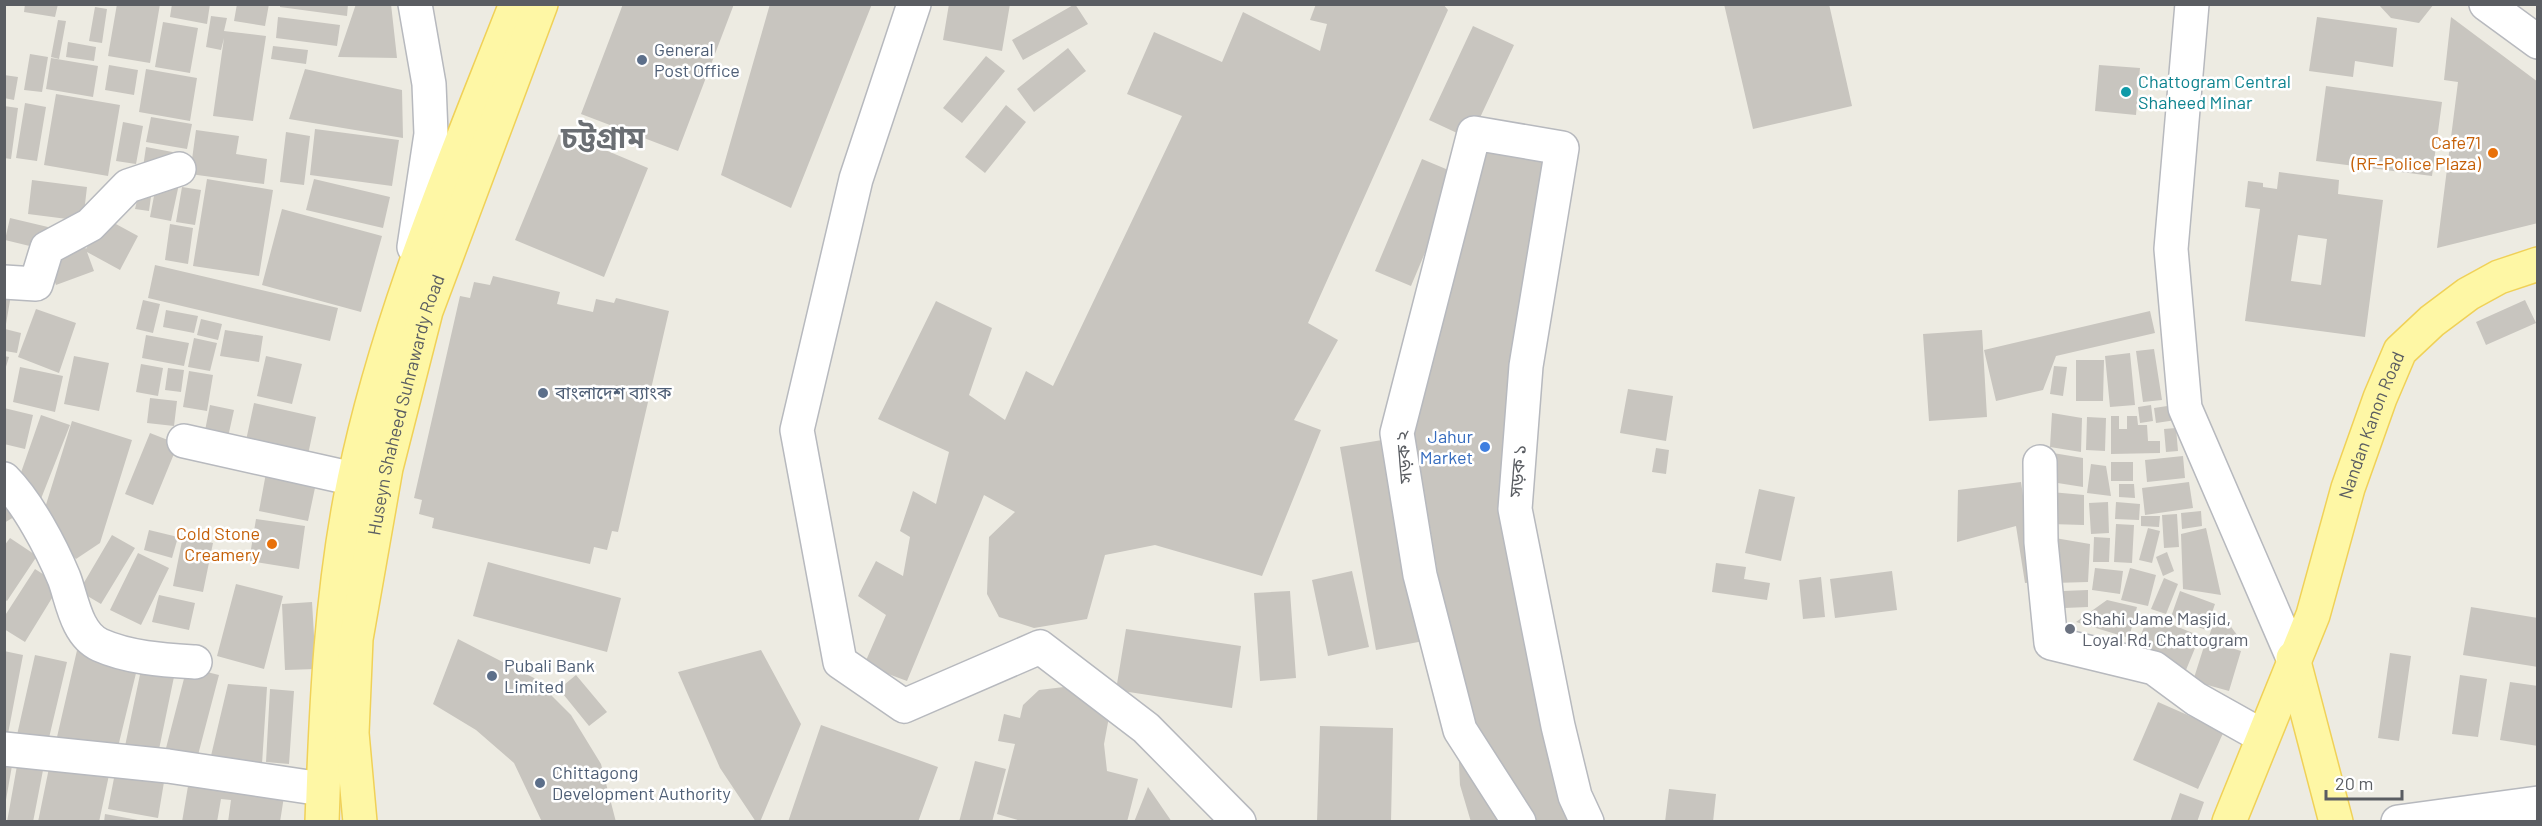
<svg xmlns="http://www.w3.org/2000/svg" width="2542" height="826" font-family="Barlow,'Noto Sans Bengali',sans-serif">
<rect width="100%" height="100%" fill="#edebe2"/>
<!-- building -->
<path fill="#c8c5bf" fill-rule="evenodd" d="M25,4H58L55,17L24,12Z
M117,4H160L150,63L108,56Z
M172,4H210L207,24L170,17Z
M237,4H269L265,26L234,21Z
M280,4H348L347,16L280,7Z
M356,4H391L397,58L338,57Z
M623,4H734L678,151L581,114Z
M770,4H872L791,208L721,175Z
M949,4H1010L1002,51L943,40Z
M1075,4L1088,24L1023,60L1012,40Z
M1316,4H1443L1448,10L1308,323L1338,340L1294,420L1321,430L1262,576L1155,545L1105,555L1087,619L1034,628L999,617L987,594L989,537L1015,512L984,495L907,681L864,665L886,615L858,596L876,561L903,576L910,537L900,531L913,491L936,504L949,452L878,419L936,301L992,328L969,395L1005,420L1026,371L1053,386L1182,116L1127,94L1154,32L1222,62L1243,12L1320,51L1327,24L1310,20Z
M1724,4H1829L1852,106L1753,129Z
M2378,4H2434L2419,23L2391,18Z
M95,7L107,9L102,43L89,41Z
M211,16L227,18L224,31L266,36L253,121L213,116L224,38L221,50L206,47Z
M278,17L340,25L337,46L276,38Z
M2317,17L2397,28L2393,67L2355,61L2353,77L2309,71Z
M2451,17L2538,82V223L2437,248L2458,82L2444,80Z
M58,20L66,21L59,59L51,57Z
M163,22L198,28L190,73L155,67Z
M1473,26L1514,45L1470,139L1429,120Z
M68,42L96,47L94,61L66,57Z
M273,46L308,50L306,64L271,59Z
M1068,48L1086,71L1034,112L1017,89Z
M30,54L48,57L42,92L24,90Z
M986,56L1005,71L962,123L943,108Z
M51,58L98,66L93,97L46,89Z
M109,65L138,70L134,95L105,90Z
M2099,65L2140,68L2136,115L2095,111Z
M146,69L197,78L190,121L139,112Z
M305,69L402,90L403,138L289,119Z
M4,75L18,77L14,100L4,98Z
M2326,86L2442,102L2432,176L2316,161Z
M56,94L120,105L108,176L44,165Z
M25,103L46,107L37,161L16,158Z
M1006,105L1026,122L985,173L965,157Z
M4,106L18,108L11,159L4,158Z
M151,117L192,124L187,149L146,142Z
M123,122L143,126L136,164L116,161Z
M315,129L399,140L392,186L310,175Z
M196,130L239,136L236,154L267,159L264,184L190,174Z
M560,131L648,168L604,277L515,240Z
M286,132L310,136L304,185L280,182Z
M146,147L183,154L142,174Z
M1485,151L1550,159L1504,457L1583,822H1471L1460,785L1455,678L1412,419Z
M1422,159L1458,174L1411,286L1375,271Z
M2279,172L2339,180L2338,194L2383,200L2365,337L2245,321L2260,209L2245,207L2248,181L2263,183V187L2277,189ZM2298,235L2327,239L2321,285L2291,281Z
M207,179L273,190L259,276L193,266Z
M314,179L390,197L383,228L306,210Z
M32,180L87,187L83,221L28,214Z
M157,180L179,184L171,221L150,217Z
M153,182L149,211L135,209L141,184Z
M182,187L201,190L195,225L176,222Z
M282,209L382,236L361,312L262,285Z
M103,217L138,236L120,270L87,252L94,271L56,285L47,261L85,247L86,249Z
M10,218L48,227L42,249L5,240Z
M170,224L193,228L188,264L165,260Z
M155,265L338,308L330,341L148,298Z
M493,276L560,292L557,304L593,312L596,299L614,303L616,298L669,311L618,532L612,531L607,550L594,547L590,564L432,528L434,518L419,514L422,500L414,498L460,296L470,298L474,282L490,285Z
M4,287L12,289L6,324H4Z
M143,300L160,304L153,333L136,329Z
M2525,300L2536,323L2486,345L2476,322Z
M36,309L76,323L59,373L18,357Z
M166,310L198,316L194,333L163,327Z
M2150,311L2155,333L2056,356L2043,390L1996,401L1984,350Z
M201,319L222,324L218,340L197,335Z
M5,329L21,333L17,353L5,351Z
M225,330L263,336L259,362L220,356Z
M1982,330L1987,417L1929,421L1923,334Z
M146,335L189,343L184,366L142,358Z
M194,338L217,343L210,371L188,367Z
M2154,349L2162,400L2143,402L2136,351Z
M2130,353L2135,405L2110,407L2105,356Z
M4,356L9,357L5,370H4Z
M74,356L109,363L99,411L64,404Z
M266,356L302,364L292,404L257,396Z
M2076,360H2104L2103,401H2076Z
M141,364L163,368L158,396L136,392Z
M2054,366L2067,367L2063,396L2050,394Z
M20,367L63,376L55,412L13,402Z
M168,368L184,370L181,392L165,390Z
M189,371L213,375L207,411L183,407Z
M1628,389L1673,396L1666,441L1620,433Z
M150,398L177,401L174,426L147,423Z
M254,403L316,417L306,464L244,450Z
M210,405L234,410L226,446L203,441Z
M2151,405L2153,421L2140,423L2138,407Z
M2174,405L2176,420L2156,423L2154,408Z
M4,408L33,415L25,449L4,444Z
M2052,413L2082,418L2081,452L2050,447Z
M41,415L70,425L35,514L17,484Z
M2111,416H2119V429H2127V416H2137L2138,425H2147L2148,441H2160V453L2111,454Z
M2087,417L2106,418L2105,451L2086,450Z
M72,421L132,440L100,543L76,559L40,524Z
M2176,428L2178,451L2166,452L2164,429Z
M150,433L178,444L153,505L125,494Z
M1394,438L1429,640L1376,650L1340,447Z
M1656,448L1669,450L1666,474L1652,472Z
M2047,452L2083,458V487L2045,481Z
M2183,456L2185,478L2147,482L2145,460Z
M2111,462H2133V481H2111Z
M2091,464L2106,466L2111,496L2087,493Z
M266,473L316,483L308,521L259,511Z
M2021,482L2036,582L2025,583L2016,526L1957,542L1958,490Z
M2189,482L2193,508L2145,515L2142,488Z
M2119,484H2134L2135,498L2119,497Z
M1759,489L1795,497L1781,561L1745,553Z
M2051,492L2084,495V525L2050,524Z
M4,501L14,517L4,523Z
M2108,502L2109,533L2091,534L2089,503Z
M2116,502L2140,504L2139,520L2115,519Z
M2201,511L2202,526L2182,529L2181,513Z
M2177,514L2179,547L2164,548L2162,515Z
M2141,516H2160L2159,527L2141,526Z
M256,519L305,526L299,569L249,561Z
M2116,524L2134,525L2132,563L2114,562Z
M2148,528L2160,531L2152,563L2139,560Z
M2206,528L2221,595L2183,589L2181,534Z
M149,530L178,537L172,558L144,550Z
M112,535L135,548L101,604L79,591Z
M183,536L213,543L203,592L173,586Z
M2094,537L2110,538L2109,562H2093Z
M10,538L37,556L7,601L4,599V546Z
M2055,538L2090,544L2088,582L2053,583Z
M2167,552L2174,571L2163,576L2156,557Z
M138,553L169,568L141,625L110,610Z
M488,562L621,598L607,652L473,616Z
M1716,563L1746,567L1744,579L1770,583L1767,600L1712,592Z
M2095,568L2123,571L2120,594L2092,590Z
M2130,568L2156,575L2148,606L2121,600Z
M35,569L60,585L25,642L4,629V617Z
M1352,571L1369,647L1328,656L1312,580Z
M1892,571L1897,610L1835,618L1830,579Z
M1821,577L1825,617L1803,619L1799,580Z
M2164,578L2178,584L2166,614L2151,609Z
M236,584L283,596L264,669L217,656Z
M2088,590V607L2064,608L2063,591Z
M1290,591L1296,678L1260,681L1254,593Z
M2180,591L2215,604L2206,630L2171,617Z
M159,595L195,603L189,630L152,622Z
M2107,600L2137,607L2129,638L2076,622Z
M312,602L316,669L285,670L282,604Z
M2471,607L2538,618V667L2463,655Z
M2149,615L2200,636L2186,670L2135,649Z
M2223,616L2246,647L2209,637L2213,623Z
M1126,629L1241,646L1232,708L1116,690Z
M458,639L534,678L571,715L601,764L616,822H542L514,763L476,730L433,704Z
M2206,640L2241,651L2229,691L2193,681Z
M78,646L139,661L117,751L57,737Z
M761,650L801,724L760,822H756L720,768L678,672Z
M4,651L23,655L7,739L4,738Z
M2390,653L2411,656L2399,741L2378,738Z
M35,655L67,662L48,742L17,735Z
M142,665L175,672L157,759L124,751Z
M187,667L219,675L198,755L165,752Z
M576,675L607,712L589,726L559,689Z
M2460,675L2487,679L2478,737L2452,734Z
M2510,682L2538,686V746L2500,740Z
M228,684L267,687L262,764L210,760Z
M1064,687L1090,698L1109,717L1104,744L1107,771L1138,779L1127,822H1025L997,814L1015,744L998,741L1004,714L1020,718L1023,705L1039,690Z
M270,689L294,691L289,764L266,762Z
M2158,702L2224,731L2198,789L2133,760Z
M821,725L938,767L918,822H788Z
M1320,726L1393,728L1391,822H1317Z
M4,759L13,760L6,800H4Z
M18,760L44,765L33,822H7Z
M975,761L1006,769L992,822H959Z
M50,763L109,775L99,822H38Z
M115,773L164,782L158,818L108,809Z
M190,774L285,790L280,822H228L231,800L221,799L217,822H182Z
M1148,787L1172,822H1134Z
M1669,789L1716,794L1713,822H1665Z
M2180,793L2204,802L2197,822H2170Z
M105,814L138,820V822H104Z"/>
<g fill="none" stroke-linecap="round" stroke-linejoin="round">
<defs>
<path id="minor" d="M914,4L856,179L797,430L840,662L904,706L1040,647L1146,728L1239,822
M2192,4L2171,249L2185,408L2293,658
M2486,4L2538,42
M414,247L431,134L429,84L415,4
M4,282L36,284L47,248L90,225L128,186L179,169
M184,441L354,479
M2040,462L2041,542L2051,643L2154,668L2196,699L2262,736
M4,479C28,503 51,547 64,578C72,599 76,634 100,645C129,658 164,660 195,662
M4,749L168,766L322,789
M1519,822L1460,730L1420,575L1397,433L1474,133L1562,148L1526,366L1515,509L1558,726L1575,796L1587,822
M2398,822L2538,803"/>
<g id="major">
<path d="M2293,658L2336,822"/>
<path d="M322,822C326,707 331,592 354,480C388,315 455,160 516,4"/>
<path id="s1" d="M360,822L352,733L356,639L386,468L426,311L541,4"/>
<path id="s2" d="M2229,822L2313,615L2348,488L2380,398L2400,351L2432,321L2468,294L2499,277L2538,264"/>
</g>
</defs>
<!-- minor casing -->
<use href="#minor" stroke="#b7b9be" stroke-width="36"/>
<!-- major casing -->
<use href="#major" stroke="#f0d158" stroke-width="36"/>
<!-- minor -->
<use href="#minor" stroke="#fff" stroke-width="33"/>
<!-- major -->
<use href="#major" stroke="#fef7a5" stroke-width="33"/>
</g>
<!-- markers -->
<g fill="#5c6f8a" stroke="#fff" stroke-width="2">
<circle cx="642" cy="60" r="6"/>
<circle cx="543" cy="393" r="6"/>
<circle cx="492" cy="676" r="6"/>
<circle cx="540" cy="783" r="6"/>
</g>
<circle fill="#0f9aa8" stroke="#fff" stroke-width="2" cx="2126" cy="92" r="6"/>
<g fill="#e8710a" stroke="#fff" stroke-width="2">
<circle cx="2493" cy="153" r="6"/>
<circle cx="272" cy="544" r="6"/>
</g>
<circle fill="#3f7fe0" stroke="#fff" stroke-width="2" cx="1485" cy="447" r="6"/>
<circle fill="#6b7280" stroke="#fff" stroke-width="2" cx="2070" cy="629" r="6"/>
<g text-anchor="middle" stroke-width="5" stroke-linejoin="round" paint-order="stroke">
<!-- service labels -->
<g font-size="18" fill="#4e5e75" stroke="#fff" text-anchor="start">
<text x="654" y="56">General<tspan x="654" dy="21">Post Office</tspan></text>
<text x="555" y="399">বাংলাদেশ ব্যাংক</text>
<text x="504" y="672">Pubali Bank<tspan x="504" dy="21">Limited</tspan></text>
<text x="552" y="779">Chittagong<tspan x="552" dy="21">Development Authority</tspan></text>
</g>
<!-- culture labels -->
<g font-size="18" fill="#0d838f" stroke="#fff" text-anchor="start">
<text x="2138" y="88">Chattogram Central<tspan x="2138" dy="21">Shaheed Minar</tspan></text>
</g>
<!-- food labels -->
<g font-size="18" fill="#c56008" stroke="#fff" text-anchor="end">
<text x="2481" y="149">Cafe71<tspan x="2481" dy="21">(RF-Police Plaza)</tspan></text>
<text x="260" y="540">Cold Stone<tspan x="260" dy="21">Creamery</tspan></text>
</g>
<!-- street labels -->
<g font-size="18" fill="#5a5d62" stroke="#fff">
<text dy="6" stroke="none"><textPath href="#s1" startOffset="423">Huseyn Shaheed Suhrawardy Road</textPath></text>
<text dy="6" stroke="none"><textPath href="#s2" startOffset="422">Nandan Kanon Road</textPath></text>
<text transform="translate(1404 457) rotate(-95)" y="6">সড়ক ২</text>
<text transform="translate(1518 471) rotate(-85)" y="6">সড়ক ১</text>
</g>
<!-- shop labels -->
<g font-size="18" fill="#366cbe" stroke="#fff" text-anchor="end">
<text x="1473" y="443">Jahur<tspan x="1473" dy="21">Market</tspan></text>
</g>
<!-- worship labels -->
<g font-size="18" fill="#5b616d" stroke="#fff" text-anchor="start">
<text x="2082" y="625">Shahi Jame Masjid,<tspan x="2082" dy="21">Loyal Rd, Chattogram</tspan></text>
</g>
<!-- town labels -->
<g font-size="30" font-weight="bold" fill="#6b6f74" stroke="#fff">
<text x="603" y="148">চট্টগ্রাম</text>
</g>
</g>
<!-- border -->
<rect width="2542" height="826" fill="none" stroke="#5a5d62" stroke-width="12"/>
<!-- scale -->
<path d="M2326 790v9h76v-9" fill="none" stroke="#5a5d62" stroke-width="3"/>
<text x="2335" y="790" font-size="18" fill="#5a5d62" stroke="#ffffff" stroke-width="4.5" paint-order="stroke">20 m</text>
</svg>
